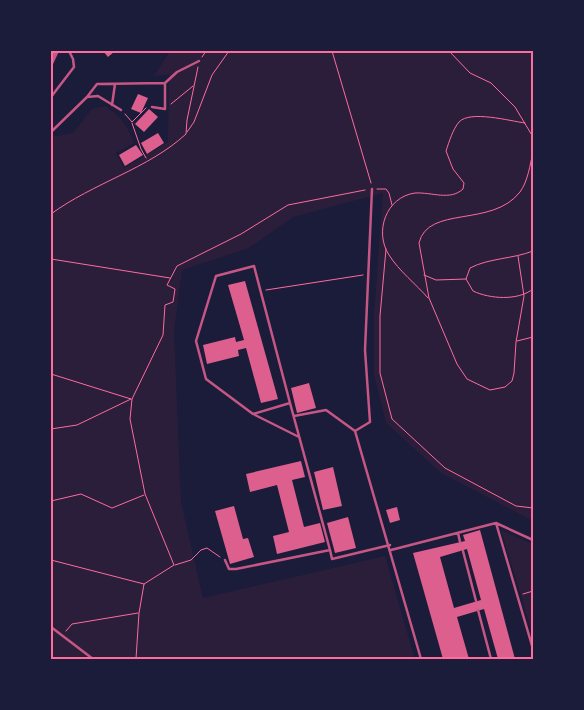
<svg xmlns="http://www.w3.org/2000/svg" width="584" height="710" font-family="'Crimson Pro',serif">
<rect width="100%" height="100%" fill="#1b1b3a"/>
<!-- green -->
<path fill="#2a1e3b" d="M170,51H533V521L441,473L386,423L374,374V315L383,193L293,217L249,248L182,270L174,331L181,502L203,598L385,556L415,659H54L51,657V137L73,133L92,109L105,106C121,116 127,125 134,143L116,153L124,168L168,142L169,74L154,76Z
M501,530L533,544V636Z"/>
<!-- building -->
<path fill="#dd5f8e" fill-rule="evenodd" d="M103,51H115L108,57Z
M138,94L148,98L141,113L131,109Z
M149,109L158,117L144,132L135,124Z
M158,133L164,143L147,154L141,143Z
M136,145L143,155L125,166L119,155Z
M245,281L278,399L261,403L246,348L238,350L239,356L207,364L203,345L235,337L236,342L244,340L228,285Z
M309,383L316,408L297,413L291,388Z
M301,461L305,477L292,480L304,527L320,523L325,542L277,554L273,536L289,532L277,485L250,492L246,474Z
M333,467L342,506L323,510L314,472Z
M234,506L243,539L248,538L254,557L230,564L215,511Z
M397,507L400,520L390,523L386,510Z
M348,517L356,548L335,553L327,523Z
M480,530L515,659H498L484,609L457,617L469,659H443L413,553L465,541L463,535ZM467,549L481,600L454,608L440,557Z"/>
<g fill="none" stroke-linecap="round" stroke-linejoin="round">
<!-- path -->
<path stroke="#ff6b9d" stroke-width="1" d="M332,51L371,183
M449,51L470,73L491,83L515,107L533,137
M202,57L206,51
M171,104L193,86
M125,114L132,122L146,108
M132,123L141,149L146,158
M187,132L194,122L212,75L229,51
M377,189H386L389,193L392,205
M51,214C93,183 148,169 186,134L187,120L198,67
M386,249L380,316V373L392,419L445,468L516,506L533,508
M533,251C513,259 489,258 470,268L466,279L473,291C490,299 518,301 533,289
M518,256L524,296L516,342L514,373L512,381L505,387L490,390L467,379L457,364L429,298L419,243C428,205 492,228 520,192C528,181 530,165 533,152
M51,259L170,278
M424,275L436,280L466,279
M266,290L363,275
M428,298C416,284 399,271 389,255C374,232 386,197 415,193C432,192 450,201 463,189L464,183L453,169L446,151C449,142 453,129 459,122C470,110 510,121 525,123
M517,341L533,337
M51,374L131,399
M51,429L77,425L131,399
M51,501L81,494L112,508L144,495
M51,560L144,584
M175,565L191,560L201,550L207,548L220,557
M523,594L533,591
M66,631L72,624L138,613
M136,659L139,613L144,584L174,565L145,494L130,419L132,399L163,335L165,305L173,302L175,289L167,285L177,266L241,234L288,205L365,190"/>
<!-- service -->
<path stroke="#c65784" stroke-width="2.5" d="M165,83L177,72L199,61
M51,97L74,67L73,59L69,51
M87,97L97,84L165,83V109L152,107
M112,105L115,84
M51,132L87,97L98,96L121,110
M290,403L254,266L216,276L196,341L206,379L253,414L290,403L330,550
M255,415L299,437
M294,416L326,410L355,431L421,659
M355,431L370,422L365,350L372,189
M496,523L533,649
M458,533L460,542
M391,550L496,523L533,540
M463,551L476,601
M225,560L229,569H236L330,550L332,559L390,545
M478,610L491,659
M51,627L93,659"/>
<!-- tertiary -->
<path stroke="#c65784" stroke-width="5.5" d="M51,62L56,51"/>
</g>
<!-- border -->
<rect width="584" height="710" fill="none" stroke="#1b1b3a" stroke-width="105"/>
<rect x="52" y="52" width="480" height="606" fill="none" stroke="#ff6b9d" stroke-width="2"/>
</svg>
